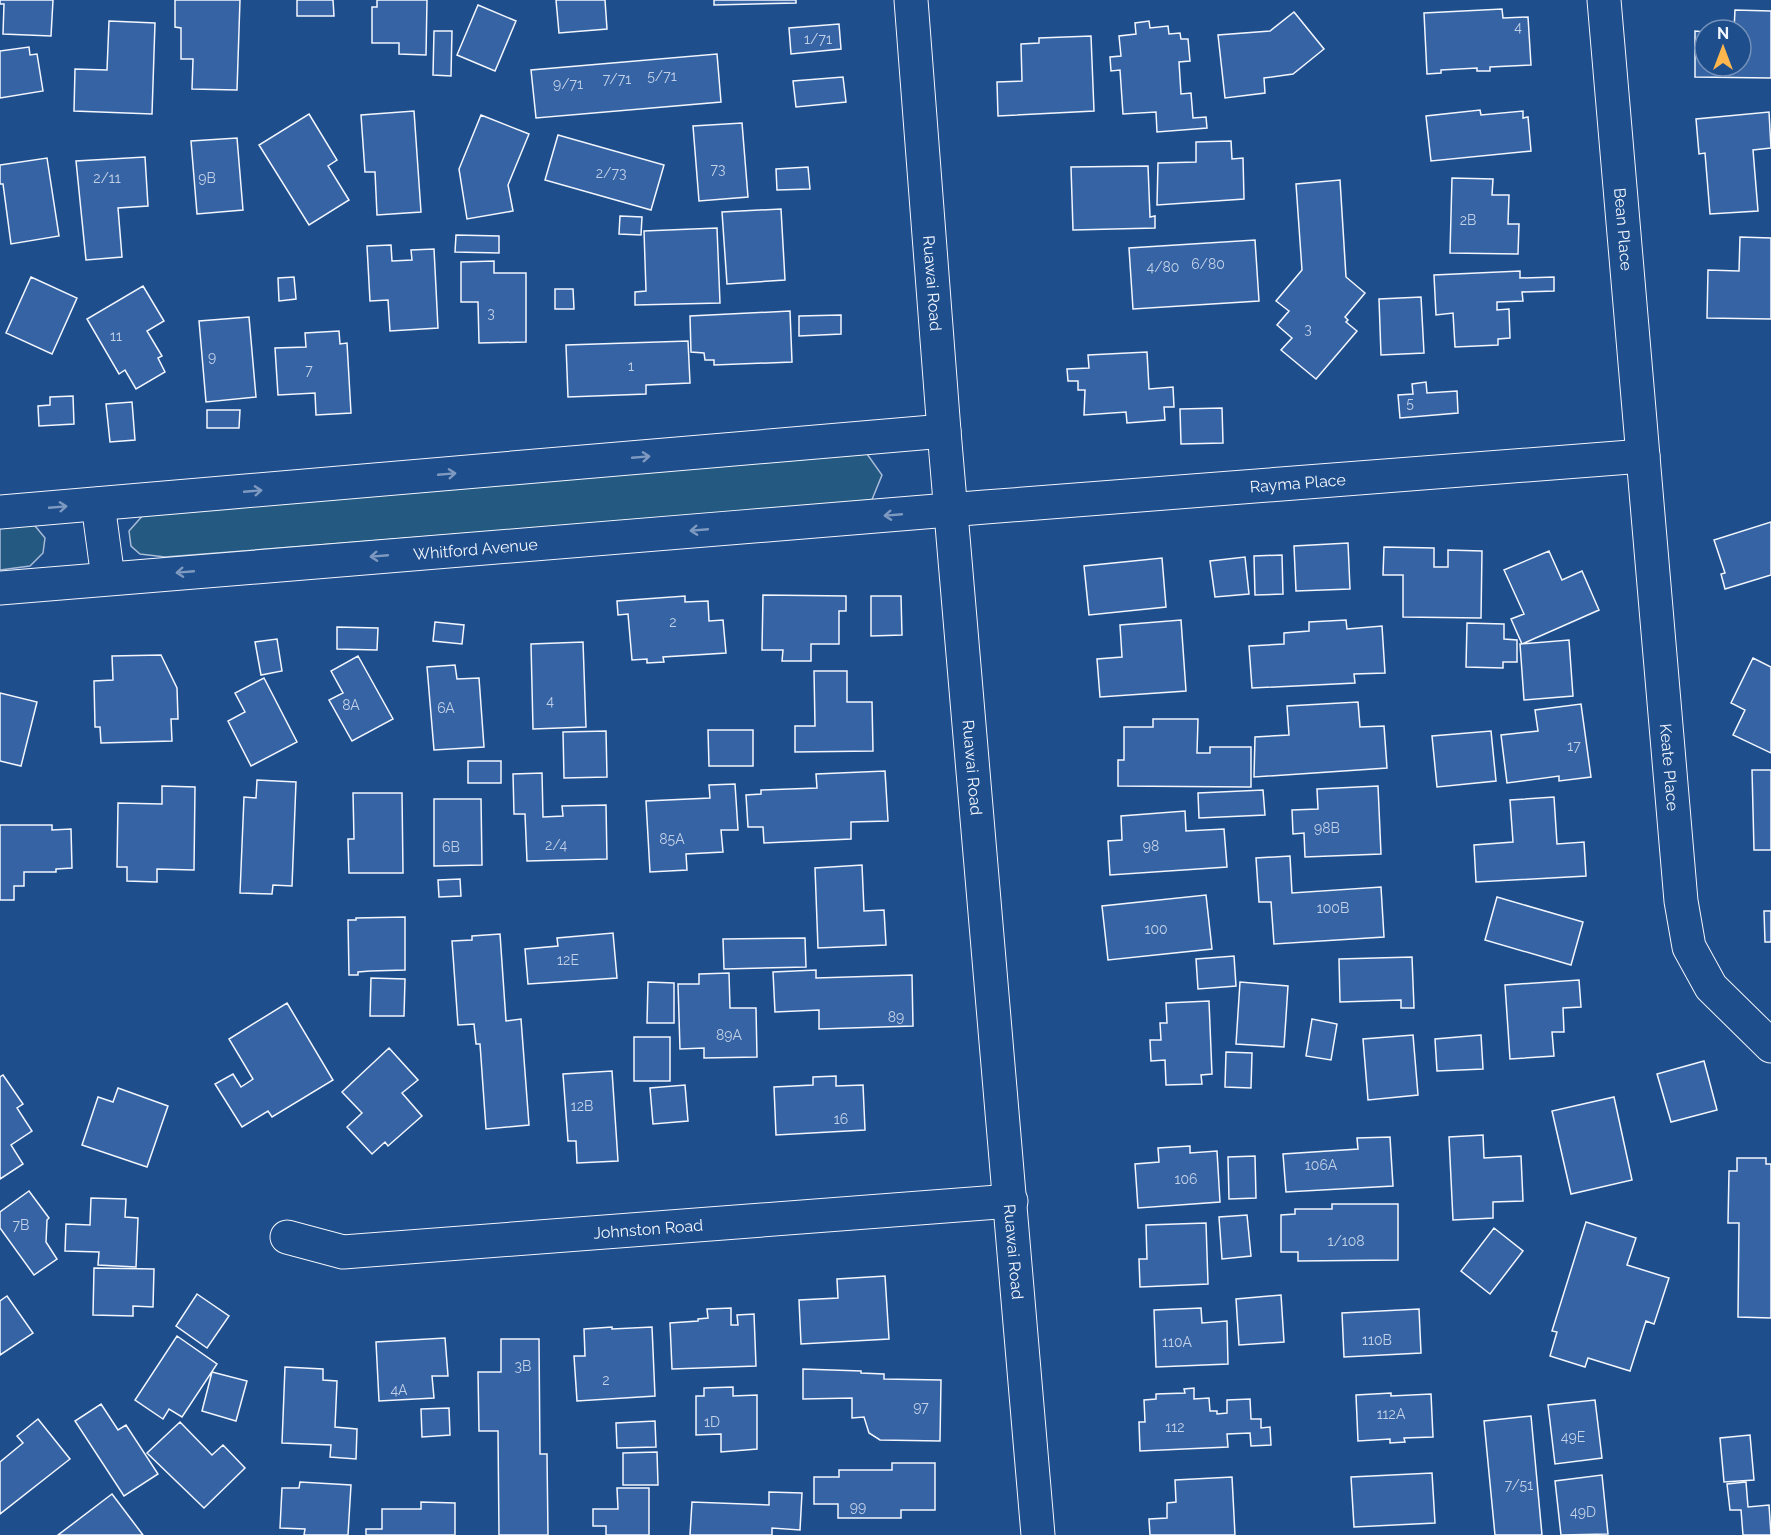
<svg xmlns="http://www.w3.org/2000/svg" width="1771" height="1535" font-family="Raleway,sans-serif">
<rect width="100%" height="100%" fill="#1f4e8c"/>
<!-- green -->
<path fill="#245a82" stroke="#a8bbd7" stroke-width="1.5" d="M867,454L882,475L871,502L165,557L140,554L131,546L129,531L144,514Z
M31,521L45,538L43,553L30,566L0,570V526Z"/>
<!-- building -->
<path fill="#3563a3" stroke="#f2f6ff" stroke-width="1.5" d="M0,0H53L51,36L3,34L4,4H0Z
M175,0H240L237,90L192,89L193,59H181V28L175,27Z
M297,0H333L334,16H297Z
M377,0H427L426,55L399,54V43H372V7H377Z
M556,0H605L607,29L559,33Z
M714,0H796V3L714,5Z
M478,5L516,21L495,71L457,55Z
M1502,9L1503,18L1528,17L1531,65L1490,67V71H1477V68L1441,70V73L1427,74L1424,13Z
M1735,10L1771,11V78L1695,77V31L1705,32V66H1741V30H1734Z
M1294,12L1324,49L1293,74L1264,78L1265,93L1225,98L1218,35L1270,31Z
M109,21L155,23L152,114L74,111L75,69L107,70Z
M1149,21L1150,28L1168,26L1169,34L1180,33L1181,39H1188L1190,61L1179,62L1181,94L1191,93L1193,118L1206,117L1207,128L1157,132L1156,112L1123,114L1120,70L1111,71L1110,57L1121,56L1119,36L1136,34L1135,23Z
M839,24L841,49L791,54L789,28Z
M434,31H452L451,76L433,75Z
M1091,36L1094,111L998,116L997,82L1022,81L1021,44L1039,43V38Z
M29,47L30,55L37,54L43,91L0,98V51Z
M717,54L721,102L536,118L531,70Z
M843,77L846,102L796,107L793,81Z
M1480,110L1481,115L1523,111V118L1528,117L1531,151L1431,161L1426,116Z
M414,111L421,212L377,215L375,172H365L361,115Z
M1769,112L1771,148L1753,150L1758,211L1710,214L1705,153L1699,154L1696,119Z
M309,114L337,160L328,166L349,200L309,225L259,145Z
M481,115L529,134L508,185L513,211L467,219L459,169Z
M742,123L748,197L699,201L693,126Z
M558,135L664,165L651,210L545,180Z
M237,138L243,210L197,214L191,141Z
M1231,141L1232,159L1243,158L1244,199L1157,205L1158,163L1196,162V142Z
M145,157L148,206L118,208L122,257L86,260L76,161Z
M47,158L59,236L11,244L3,184H0V165Z
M1148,166L1150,217L1155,216V228L1073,230L1071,167Z
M808,167L810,189L777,190L776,169Z
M1452,178L1493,179L1492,195H1509L1508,224H1519L1518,254L1450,253Z
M1340,180L1346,277L1365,293L1345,317L1348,320L1346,322L1357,331L1316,379L1281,350L1292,338L1277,325L1289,311L1276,301L1302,270L1296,184Z
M781,209L785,280L727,284L722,212Z
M620,216L642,217L641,235L619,234Z
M717,228L720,303L635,305V292L646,291L644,231Z
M456,235L499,236V253L455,252Z
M1740,237L1771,238V319L1707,318L1708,270L1739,271Z
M1255,240L1259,301L1133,309L1129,248Z
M391,245L392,261L412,260L411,250L434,249L438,328L390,331L388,300L370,301L367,246Z
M494,261V273H526V342L479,343L478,302H461V262Z
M1520,271V278L1554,277V291L1522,292L1523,301L1497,302V310L1509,309L1510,338L1498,339V345L1455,347L1453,313L1436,315L1434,275Z
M31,277L77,298L52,354L6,333Z
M294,277L296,299L279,301L278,278Z
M143,286L164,321L147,331L162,356L158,358L165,372L136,389L125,370L119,374L87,319Z
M555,289H573L574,309H555Z
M1421,297L1424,353L1381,355L1379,299Z
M790,311L792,362L714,365V360H705L704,353L691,352L690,316Z
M841,315V334L799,336V316Z
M249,317L256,397L206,402L199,321Z
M339,331L340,344L347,343L351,413L316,415L315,393L278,395L275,348L306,347L305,333Z
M688,341L690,383L646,385V394L568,397L566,345Z
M1147,352L1149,389L1173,387L1174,407H1164L1165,420L1127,423L1126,412L1084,415L1085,390H1078V381H1068L1067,369L1089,368L1088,355Z
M1426,382L1427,393L1457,391L1458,413L1400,418L1398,395L1413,394L1412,384Z
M73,396L74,424L39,426L38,406L50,405V397Z
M132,402L135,440L110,442L106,404Z
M1222,408L1223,443L1181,444L1180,409Z
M207,410H240L239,428H207Z
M1771,522V575L1725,589L1721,574L1725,573L1714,540Z
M1348,543L1350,589L1296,591L1294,546Z
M1384,547L1434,548V567H1448V550L1482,551L1481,618L1403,617V575H1383Z
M1549,551L1562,580L1582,571L1599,610L1522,644L1511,619L1524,614L1504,570Z
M1282,555L1283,594L1255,595L1254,556Z
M1245,557L1249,594L1215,597L1210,561Z
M1162,558L1166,607L1089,615L1084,566Z
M763,595L846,596V611H839V644H811V661H782L783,650H762Z
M685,596V602L708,601L709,621L723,620L726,653L663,657L664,662L647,663V659L632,660L628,614L618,615L617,601Z
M871,596H901L902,635L871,636Z
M1181,620L1186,691L1100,697L1097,659L1122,657L1120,625Z
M1346,620L1347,629L1382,626L1385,673L1354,674L1355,683L1252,688L1249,646L1284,644V633L1309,631V622Z
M435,622L464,625L462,644L433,641Z
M1467,623L1504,624V639L1517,640V662H1503V668L1466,667Z
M337,627L378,628L377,650L337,649Z
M277,639L282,671L261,675L255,642Z
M1569,640L1573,696L1524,700L1520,644Z
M583,642L586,727L533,729L531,644Z
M161,655L177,688L178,719H171L172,741L101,743L100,727H95L94,681L113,680L112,656Z
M358,656L393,719L352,741L329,700L343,693L331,671Z
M1753,658L1771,667V753L1733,735L1745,710L1731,703Z
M455,665L457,679L479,678L484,747L434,750L427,667Z
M814,671H847V702H872L873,751L795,752V726H815Z
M264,678L297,742L251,766L228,721L245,712L235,693Z
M0,693L37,702L21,766L0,761Z
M1358,702L1360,727L1384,726L1387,768L1254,777L1255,737L1289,735L1287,706Z
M1581,704L1591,777L1559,781V776L1507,783L1501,735L1538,731L1535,710Z
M1153,719H1198L1197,753H1210V747H1251V787L1118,786V760H1124V727H1153Z
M708,730H753V766H709Z
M606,731L607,777L564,778L563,732Z
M1491,731L1496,781L1437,787L1432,736Z
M468,761H501V783H468Z
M1752,770H1771V850H1754Z
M885,771L888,821L851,822V839L764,843L763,827H748L746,795L761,794V790L817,788L816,774Z
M542,773L543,817L563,816L562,806L606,805L607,859L527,861L525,814H514L513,774Z
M257,780L296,782L292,886L273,885L272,894L240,893L244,797L256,798Z
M735,784L738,830H721L723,852L686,854L687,870L650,872L646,801L710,798L709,785Z
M162,786L195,787L194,870L157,869V882L127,881V867H117L118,803L162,804Z
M1378,786L1381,854L1305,857L1304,833L1293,834L1292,810L1318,809L1317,789Z
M1263,790L1265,815L1199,818L1198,793Z
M353,793H402L403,873H349L348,839H354Z
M1554,797L1557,844L1584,842L1586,876L1476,882L1474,845L1513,842L1510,800Z
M434,799H481L482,865L434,866Z
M1185,811L1186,831L1224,829L1227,867L1110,875L1108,841L1122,840L1121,816Z
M0,825H52V830L71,829L72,868L56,869V872H24V886H14V900H0Z
M1290,856L1292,893L1381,887L1384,937L1274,944L1271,902H1259L1256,858Z
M862,865L864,911L884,910L886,945L818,948L815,868Z
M460,879L461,896L439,897L438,880Z
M1206,895L1212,949L1108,960L1102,906Z
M1497,897L1583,922L1571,965L1485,940Z
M1764,911H1771V942H1765Z
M405,917V970L370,971L358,972V975H349L348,920H356V918Z
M613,933L617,978L528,984L525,949L558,946L557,938Z
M500,934L506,1021L521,1019L529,1125L486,1129L480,1044H476L474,1024L458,1025L452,941L472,940V936Z
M805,938L806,967L724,969L723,939Z
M1234,956L1236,986L1198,989L1196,959Z
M1412,957L1414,1008H1401V1000L1340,1002L1339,959Z
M816,970V978L912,975L913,1026L819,1029V1010L775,1012L773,972Z
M729,973L730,1008H756L757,1057L704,1058V1048L680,1049L678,984H699V974Z
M371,978L405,979L404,1016H370Z
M1579,980L1581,1007L1563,1008L1564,1032H1552L1554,1056L1510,1059L1505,985Z
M648,982L674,983V1023H647Z
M1240,982L1288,986L1284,1047L1236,1044Z
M1209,1001L1212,1074L1201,1075L1202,1084L1166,1085L1165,1060L1151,1061L1150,1040H1161L1160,1023H1167L1166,1003Z
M287,1003L333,1080L272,1117L268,1111L242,1127L215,1084L233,1074L241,1087L253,1079L229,1039Z
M1312,1019L1337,1024L1331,1060L1306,1056Z
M1413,1035L1418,1095L1368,1100L1363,1039Z
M1481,1035L1483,1069L1437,1071L1435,1039Z
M634,1037H670V1081H634Z
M389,1048L418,1080L402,1093L422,1116L388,1146L385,1142L372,1154L347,1127L362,1113L342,1092Z
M1226,1052L1252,1053L1251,1088L1225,1087Z
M1704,1061L1717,1110L1671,1122L1657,1074Z
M612,1071L618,1161L577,1163L576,1141H568L563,1074Z
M3,1075L23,1104L17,1108L32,1131L11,1145L23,1164L0,1179V1077Z
M836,1076V1086L863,1085L865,1130L776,1135L774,1087L813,1085V1077Z
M685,1085L688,1121L653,1124L650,1088Z
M118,1088L168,1106L147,1167L82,1145L98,1097L113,1102Z
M1614,1097L1632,1180L1571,1194L1552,1111Z
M1483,1135L1484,1158L1521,1156L1523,1201L1493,1202V1218L1453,1220L1449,1137Z
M1390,1137L1393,1186L1286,1192L1283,1154L1358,1149L1357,1138Z
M1190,1146V1153L1217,1151L1220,1202L1138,1208L1135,1164L1159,1162L1158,1148Z
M1255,1156L1256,1198L1229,1199L1228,1157Z
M1737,1158H1766V1164H1771V1318L1738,1317L1739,1223H1728L1729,1171H1737Z
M29,1191L49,1218L47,1220L46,1242L57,1259L34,1275L0,1228V1212Z
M91,1198L126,1199L125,1217L138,1218L136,1267L98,1265L99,1252L65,1251L66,1224L90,1225Z
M1332,1204H1398V1260L1298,1261V1252H1281V1215L1295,1214V1209H1332Z
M1247,1215L1251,1256L1222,1259L1219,1217Z
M1586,1222L1636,1238L1627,1265L1669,1278L1654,1324L1646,1321L1630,1371L1588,1358L1585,1367L1550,1356L1557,1332L1552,1331Z
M1206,1223L1208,1284L1140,1287L1139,1259H1147L1146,1225Z
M1494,1228L1523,1251L1490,1294L1461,1271Z
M94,1268L154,1269L153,1307L133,1306V1316L93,1315Z
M885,1276L889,1339L801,1344L799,1300L838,1298L837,1279Z
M197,1294L229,1316L207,1348L176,1326Z
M1281,1295L1284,1342L1239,1345L1236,1299Z
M7,1296L33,1333L0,1355V1301Z
M731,1308V1325H738L737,1315L754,1314L756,1366L672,1369L670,1323L698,1321V1319L708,1318L707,1309Z
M1201,1308L1202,1323L1227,1321L1228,1364L1156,1367L1154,1310Z
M1419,1309L1421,1353L1344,1357L1342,1313Z
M612,1327V1329L652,1327L655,1396L577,1401L574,1356H585L584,1329Z
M177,1336L217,1364L182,1417L169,1409L163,1419L135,1400Z
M445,1338L448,1376H432L434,1398L379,1401L376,1342Z
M501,1339H539L540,1454H547L548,1535H499L498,1431H479L478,1372H501Z
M285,1367L323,1369V1380L337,1381L335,1427L357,1429L356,1459L330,1457L331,1445L282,1443Z
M803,1369L861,1371V1373L884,1374V1379L941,1380L940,1441L880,1440L869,1433L864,1417L852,1418V1398L803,1399Z
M212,1372L247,1381L236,1421L202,1411Z
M733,1387V1396L757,1395V1449L721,1452V1434L696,1435V1396H704V1388Z
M1194,1388V1399L1209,1398L1210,1411H1217V1414L1227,1413V1400L1250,1399L1251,1419H1261V1428L1270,1427L1271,1445L1251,1446L1250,1433L1227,1434L1228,1447L1140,1451L1139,1422H1145L1144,1400L1156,1399V1394L1185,1393L1184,1389Z
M1391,1393V1396L1431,1394L1433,1437L1404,1438L1405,1442L1390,1443V1439L1358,1441L1356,1395Z
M1595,1400L1602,1458L1555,1464L1548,1405Z
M101,1404L118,1430L126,1425L158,1474L124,1496L75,1421Z
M449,1408L450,1435L422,1437L421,1409Z
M1531,1416L1542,1535H1495L1484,1421Z
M38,1419L70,1459L0,1514V1462L23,1443L17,1436Z
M655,1421L656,1447L617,1448L616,1423Z
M180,1422L212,1455L223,1445L245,1468L204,1508L147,1453Z
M1750,1435L1754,1480L1724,1482L1720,1438Z
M657,1452L658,1485H623V1453Z
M892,1463H935V1510H901V1518H838V1504H814V1477H839V1470H892Z
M1432,1473L1435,1523L1354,1527L1351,1477Z
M1602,1475L1608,1534L1561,1535L1555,1481Z
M1232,1477L1235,1535H1150L1149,1519L1167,1518V1503L1176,1502L1175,1480Z
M300,1482L351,1485L348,1535H304L305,1529L280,1528L282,1488H299Z
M1746,1482L1748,1507L1769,1505L1771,1535H1743L1741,1510H1730L1727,1484Z
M617,1488H649V1535H606V1526H593V1509H618Z
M769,1492L802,1493L800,1530L772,1528V1535H690L692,1502L769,1505Z
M112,1494L143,1535H58Z
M421,1502L455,1503V1535H366V1529H382V1509H421Z"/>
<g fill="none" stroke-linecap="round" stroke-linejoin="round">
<defs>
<g id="street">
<path id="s1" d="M1604,0L1681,901L1689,947L1711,987L1771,1046"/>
<path d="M98,504L108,578"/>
<path d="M0,512L944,431"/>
<path id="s2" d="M0,588L985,507L1643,456"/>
<path id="s3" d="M287,1237L343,1252L1011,1201"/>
</g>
<g id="secondary">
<path id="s4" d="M911,0L944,431L1038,1535"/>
</g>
</defs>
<!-- street casing -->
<use href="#street" stroke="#f2f6ff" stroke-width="35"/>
<!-- secondary casing -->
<use href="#secondary" stroke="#f2f6ff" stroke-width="35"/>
<!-- street -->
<use href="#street" stroke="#1f4e8c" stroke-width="33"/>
<!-- secondary -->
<use href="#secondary" stroke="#1f4e8c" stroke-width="33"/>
</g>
<!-- one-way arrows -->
<defs><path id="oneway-shaft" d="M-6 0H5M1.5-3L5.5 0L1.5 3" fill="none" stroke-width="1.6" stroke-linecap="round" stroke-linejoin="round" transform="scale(1.5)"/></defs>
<g stroke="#7e9ac0">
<use href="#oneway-shaft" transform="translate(641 457) rotate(-5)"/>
<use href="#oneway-shaft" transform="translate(447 474) rotate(-5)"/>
<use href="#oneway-shaft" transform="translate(253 491) rotate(-5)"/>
<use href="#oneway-shaft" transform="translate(58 507) rotate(-5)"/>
<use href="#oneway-shaft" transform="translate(893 515) rotate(175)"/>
<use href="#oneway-shaft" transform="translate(699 530) rotate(175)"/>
<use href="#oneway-shaft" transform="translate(379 556) rotate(175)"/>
<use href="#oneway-shaft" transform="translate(185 572) rotate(175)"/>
</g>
<g text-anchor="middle" stroke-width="4.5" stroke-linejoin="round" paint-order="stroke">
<!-- number labels -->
<g font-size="14" fill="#c3d1e8">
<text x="1518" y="32">4</text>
<text x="818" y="44">1/71</text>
<text x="662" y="81">5/71</text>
<text x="617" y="84">7/71</text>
<text x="568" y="89">9/71</text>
<text x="718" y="174">73</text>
<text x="611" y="178">2/73</text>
<text x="107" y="183">2/11</text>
<text x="207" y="183">9B</text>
<text x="1468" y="225">2B</text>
<text x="1208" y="269">6/80</text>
<text x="1163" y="272">4/80</text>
<text x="491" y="318">3</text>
<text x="1308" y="334">3</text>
<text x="116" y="341">11</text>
<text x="212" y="362">9</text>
<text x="631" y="371">1</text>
<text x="309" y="375">7</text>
<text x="1410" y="408">5</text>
<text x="673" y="627">2</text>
<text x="550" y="706">4</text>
<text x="351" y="710">8A</text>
<text x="446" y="713">6A</text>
<text x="1574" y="751">17</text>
<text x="1327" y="833">98B</text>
<text x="672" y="844">85A</text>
<text x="556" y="850">2/4</text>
<text x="1151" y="851">98</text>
<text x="451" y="852">6B</text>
<text x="1333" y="913">100B</text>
<text x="1156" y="934">100</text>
<text x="568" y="965">12E</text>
<text x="896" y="1022">89</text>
<text x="729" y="1040">89A</text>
<text x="582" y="1111">12B</text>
<text x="841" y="1124">16</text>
<text x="1321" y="1170">106A</text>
<text x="1186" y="1184">106</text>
<text x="21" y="1230">7B</text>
<text x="1346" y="1246">1/108</text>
<text x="1377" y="1345">110B</text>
<text x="1177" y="1347">110A</text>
<text x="523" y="1371">3B</text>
<text x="606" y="1385">2</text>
<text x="399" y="1395">4A</text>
<text x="921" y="1412">97</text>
<text x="1391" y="1419">112A</text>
<text x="712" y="1427">1D</text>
<text x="1175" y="1432">112</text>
<text x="1573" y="1442">49E</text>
<text x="1519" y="1490">7/51</text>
<text x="858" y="1512">99</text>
<text x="1583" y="1517">49D</text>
</g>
<!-- street labels -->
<g font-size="16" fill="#f2f6ff" stroke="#1f4e8c">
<text dy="6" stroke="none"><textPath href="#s1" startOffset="230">Bean Place</textPath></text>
<text dy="6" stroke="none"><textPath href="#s4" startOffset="284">Ruawai Road</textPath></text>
<text dy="6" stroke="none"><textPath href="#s2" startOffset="1302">Rayma Place</textPath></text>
<text dy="6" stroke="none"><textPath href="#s2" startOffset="477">Whitford Avenue</textPath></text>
<text dy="6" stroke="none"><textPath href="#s1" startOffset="770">Keate Place</textPath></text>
<text dy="6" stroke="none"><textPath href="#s4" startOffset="770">Ruawai Road</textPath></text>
<text dy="6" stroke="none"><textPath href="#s3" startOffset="364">Johnston Road</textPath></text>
<text dy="6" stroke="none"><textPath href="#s4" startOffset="1256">Ruawai Road</textPath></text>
</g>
</g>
<!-- north arrow -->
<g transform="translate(1723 48)"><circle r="28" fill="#1f4e8c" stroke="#7391ba" stroke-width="1.5"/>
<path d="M0-4.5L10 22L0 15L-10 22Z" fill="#ffb74d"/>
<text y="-9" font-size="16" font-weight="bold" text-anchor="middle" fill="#f2f6ff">N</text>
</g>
</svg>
